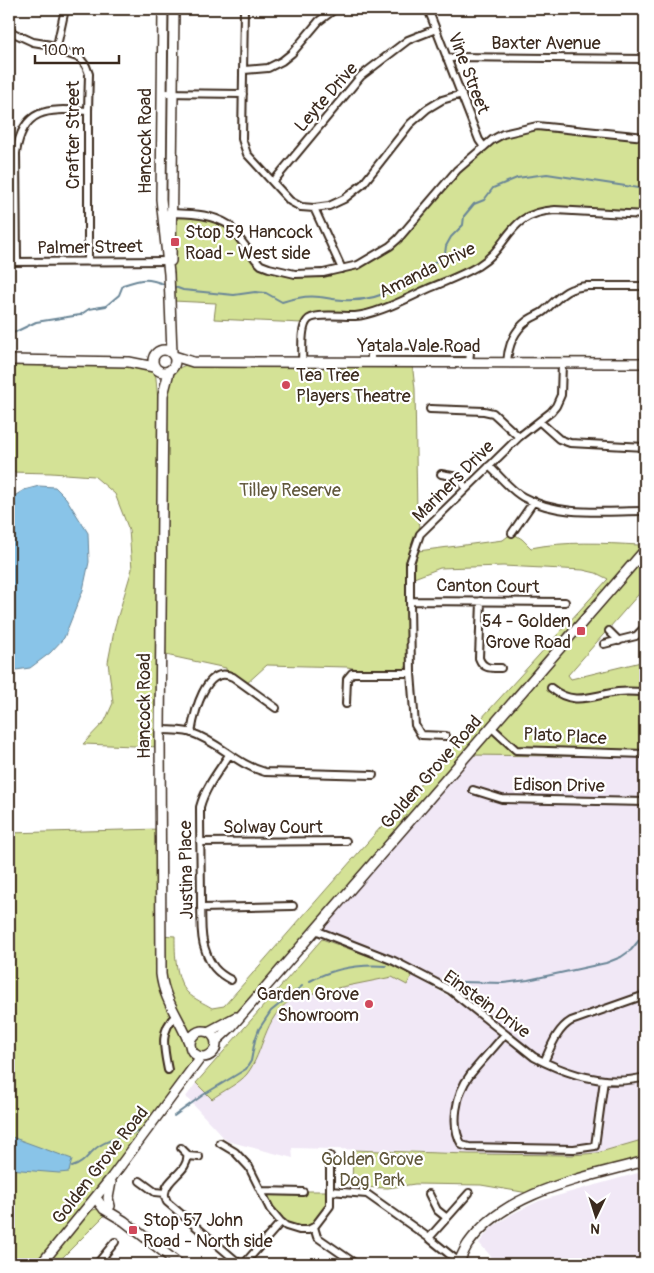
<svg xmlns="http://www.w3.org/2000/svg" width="654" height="1273" font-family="Pangolin,sans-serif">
<rect width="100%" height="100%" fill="#fff"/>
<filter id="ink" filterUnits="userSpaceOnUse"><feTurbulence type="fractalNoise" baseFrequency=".02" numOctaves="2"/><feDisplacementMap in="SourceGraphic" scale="10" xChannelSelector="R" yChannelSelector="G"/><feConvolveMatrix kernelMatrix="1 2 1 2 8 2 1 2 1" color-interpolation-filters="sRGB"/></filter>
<g filter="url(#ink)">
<!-- built -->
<path fill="#f1e8f6" d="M467,755L645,757V1139L597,1153L573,1155L468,1154L413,1151L292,1148L293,1158L227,1141L186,1097L196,1083L322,939L387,963L412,975L458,1002L460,998L406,967L315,930Z
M645,1171V1264H498L479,1243L491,1228L512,1214L539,1201Z"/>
<!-- green -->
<path fill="#d4e296" stroke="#88865a" d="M537,126L645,138V215L548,210L522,220L487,259L445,281L362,315L318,316L302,323L214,319L216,303L173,301L172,213L223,221L256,260L286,273L362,266L390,246L457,170L497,136Z
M9,360H136L155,368L162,444L169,372L193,362H412L415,389L417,515L420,526L406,561L408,664L404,669C385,670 366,671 347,667L267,665L245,685L226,674V668L161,654L160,747L83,744L105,721L113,703L108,662L115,626L132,569L129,530L115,494L94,476L51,473L9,472Z
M512,533L522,539L531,548C565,541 603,543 639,545L645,538V587L568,675L571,679L645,661V757L467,755L198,1063L38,1264H9V833L160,829L161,935L175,936C175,953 175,980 188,993C194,999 204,1003 212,1008L224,1006L395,811L470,731L608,579L596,573L583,570L503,566L440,568L414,578L415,563L418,551L503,540Z
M322,939L385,962L412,975L407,985L392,977L337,988L338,995L328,997L326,990C313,995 302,993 290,1001C264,1017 264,1052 247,1074C240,1083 221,1092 212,1099L196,1083Z
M645,1139V1158L528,1193L481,1185L415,1184L388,1188L352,1187L353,1150L468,1154L572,1155L597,1153Z
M261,1191H330V1206L308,1230L286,1226Z
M97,1209H104L108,1212L56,1264H41L85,1212Z"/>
<!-- water -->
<path fill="#89c4e8" stroke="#6a8697" d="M39,486L55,487L66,498L88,533L89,562L83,590L64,638L50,653L30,668L9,671V529L11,521V498L24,490Z
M9,1136L72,1159L69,1172L59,1173L9,1169Z"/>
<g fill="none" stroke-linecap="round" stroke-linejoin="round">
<!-- stream -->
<path stroke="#6a8697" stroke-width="2" d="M172,286L183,290L234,295L255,292L266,293L282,302C294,298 307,295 320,297C328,298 335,300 343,300C383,303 417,279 445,254L446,246L451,237L463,225L464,216L474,204L484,200L493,188L517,178L547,174L645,189
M9,335L36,322L80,315L89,309L106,306L119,295L123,285C144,278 147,278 167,285
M310,981C334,968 359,964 386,966
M459,982L503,983L528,980L606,963L621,957L631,950L645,933
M174,1116L203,1095L246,1069L251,1061L255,1040L259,1029L271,1011L302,986
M72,1167C86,1163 88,1153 99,1146C111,1138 127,1135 141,1131"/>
<defs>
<path id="street" d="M244,9L242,139L247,154L290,201L301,207L314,208L329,206L344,199L363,184L410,124L427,109L442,100L462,94
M428,9L479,140L484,147
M9,31L33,42L57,46L65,53L80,58L86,66L89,74L88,111V262
M57,46L65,9
M447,59L457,57L645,59
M244,70L268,68L282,61L292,53L319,21L335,9
M162,93L243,94
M273,182L361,76L408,40L436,29
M314,208L342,269
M168,213C190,214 210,213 229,225L256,260L261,265L269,268L295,274L323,273L358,265L390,246L398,239L457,170L492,140L503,134L537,126L645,137
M9,262L171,261
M17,262L16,153C23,106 49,109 88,111
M302,362C303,351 300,330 307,321C313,312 345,317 355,316C374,315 405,300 423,291C441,283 461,276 478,266C511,246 506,213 555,210L645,215
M371,362V353H470L469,362
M507,363C508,346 514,331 527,321C532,317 539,315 544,311C560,297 564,288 587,286H645
M430,409L484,411L493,413L519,437
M540,422L559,439L570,443L645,447
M489,466C500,476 510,490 523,497C559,517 604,511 644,511
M441,474L458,477L466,488
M512,533L534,501
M410,601L565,602
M481,601L479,658C483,669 491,668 501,668
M609,631L619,641
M604,644L636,636L645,627
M551,688C574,707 592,695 618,692C627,691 636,692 645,692
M346,704L347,679L352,673H411
M491,727L516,750L645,754
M160,730C170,730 182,730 192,733C219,742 237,765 265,772L373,775
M191,733C194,715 205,663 233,677L276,708
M446,736L421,735L415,725L411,673L410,601V563L420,534L519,437L551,412L556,406L561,395L562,363
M229,755C218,772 205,788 200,807C200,841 201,874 201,907C202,921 200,936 205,949C210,965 217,973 231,980
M473,790L502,799L645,802
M200,842L346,841
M201,908L293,906
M315,930L394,961L450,990L534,1057C568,1075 607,1087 645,1077
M505,1034C494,1048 481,1061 470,1075C456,1093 450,1126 462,1145L469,1147L574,1149L595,1146L604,1080
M544,1062C551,1047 557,1029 571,1021L645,995
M168,1070C164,1049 159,1031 176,1015
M220,1143L235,1152L249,1167L270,1209L280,1221L286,1226L299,1230H308L314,1227L330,1206V1156
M181,1148L187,1154C190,1171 166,1178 165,1193C164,1196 166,1199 167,1202L240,1264
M188,1156L199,1157
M140,1181L155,1192L165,1193
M261,1191L303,1192
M330,1191L367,1194L429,1238L459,1262
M429,1194L437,1210L447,1218
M314,1227L317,1237L356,1264
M429,1238L469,1193
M103,1258L111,1264
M97,1264L115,1242
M244,1264L281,1222"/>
<path id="secondary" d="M163,9L161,199L169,274L172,353
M171,261L174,9
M153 361a11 11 0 1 1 22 0a11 11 0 1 1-22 0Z
M174,356L193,362L645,363
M9,360L129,362L154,367
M169,372L163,395L160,730L161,974C164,1001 181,1020 190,1045
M190 1044a13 13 0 1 1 26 0a13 13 0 1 1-26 0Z
M208,1032L236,1017
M216,1041L231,1027L645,550
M96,1198L104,1209L124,1221L179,1264
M110,1206L108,1198L111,1182
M41,1264L112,1177L201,1057
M458,1264C461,1258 464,1250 468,1244C506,1190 585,1178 645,1161"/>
</defs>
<!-- street casing -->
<use href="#street" stroke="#3b2a1e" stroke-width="10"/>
<!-- secondary casing -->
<use href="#secondary" stroke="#3b2a1e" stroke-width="12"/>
<!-- street -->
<use href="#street" stroke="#fff" stroke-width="6"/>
<!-- secondary -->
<use href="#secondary" stroke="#fff" stroke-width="9"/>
</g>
</g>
<!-- markers -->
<g fill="#d1495b" stroke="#fff" stroke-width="2">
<rect x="170" y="237" width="10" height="10" rx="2.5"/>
<circle cx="286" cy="385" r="5"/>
<rect x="576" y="626" width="10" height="10" rx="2.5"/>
<circle cx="369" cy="1004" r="5"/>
<rect x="128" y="1225" width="10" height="10" rx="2.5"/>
</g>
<g text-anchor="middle" stroke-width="4.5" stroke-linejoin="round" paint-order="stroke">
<!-- street labels -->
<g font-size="18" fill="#3b2a1e" stroke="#fff">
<text x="546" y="49">Baxter Avenue</text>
<text transform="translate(469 73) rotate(69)" y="6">Vine Street</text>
<text transform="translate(326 97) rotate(-49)" y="6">Leyte Drive</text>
<text transform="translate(73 135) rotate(-90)" y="6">Crafter Street</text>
<text transform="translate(145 141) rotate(-90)" y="6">Hancock Road</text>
<text transform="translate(90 247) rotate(-1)" y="6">Palmer Street</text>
<text transform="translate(427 270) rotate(-26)" y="6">Amanda Drive</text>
<text x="419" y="352">Yatala Vale Road</text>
<text transform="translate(453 481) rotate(-45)" y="6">Mariners Drive</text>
<text transform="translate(488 586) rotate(1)" y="6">Canton Court</text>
<text transform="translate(144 706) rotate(-90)" y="6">Hancock Road</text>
<text transform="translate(565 736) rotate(3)" y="6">Plato Place</text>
<text transform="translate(431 772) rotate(-49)" y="6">Golden Grove Road</text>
<text transform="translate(559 785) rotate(1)" y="6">Edison Drive</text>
<text x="273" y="833">Solway Court</text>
<text transform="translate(186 870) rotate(-91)" y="6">Justina Place</text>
<text transform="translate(487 1004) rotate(36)" y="6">Einstein Drive</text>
<text transform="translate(100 1165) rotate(-52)" y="6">Golden Grove Road</text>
</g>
<!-- poi labels -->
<g font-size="18" fill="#3b2a1e" stroke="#fff" text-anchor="start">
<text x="185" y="238">Stop 59 Hancock<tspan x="185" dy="21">Road - West side</tspan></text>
<text x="296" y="381">Tea Tree<tspan x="296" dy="21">Players Theatre</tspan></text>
<text x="571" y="627" text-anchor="end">54 - Golden<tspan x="571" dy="21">Grove Road</tspan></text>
<text x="359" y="1000" text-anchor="end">Garden Grove<tspan x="359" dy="21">Showroom</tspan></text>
<text x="143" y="1226">Stop 57 John<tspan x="143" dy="21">Road - North side</tspan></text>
</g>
<!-- park labels -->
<g font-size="18" fill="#61583c" stroke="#fff">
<text x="290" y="496">Tilley Reserve</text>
<text x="372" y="1165">Golden Grove<tspan x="372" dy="21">Dog Park</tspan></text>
</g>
</g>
<!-- margin -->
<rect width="654" height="1273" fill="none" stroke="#fff" stroke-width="30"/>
<rect x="15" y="15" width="624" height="1243" fill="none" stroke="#3b2a1e" stroke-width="2" filter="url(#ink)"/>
<!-- north arrow -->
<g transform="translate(596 1216) rotate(184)" stroke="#ffffff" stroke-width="4" paint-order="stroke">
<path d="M0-4L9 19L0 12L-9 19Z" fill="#3b2a1e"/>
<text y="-8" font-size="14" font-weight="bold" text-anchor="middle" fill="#3b2a1e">N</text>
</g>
<!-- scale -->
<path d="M35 55v8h84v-8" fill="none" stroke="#3b2a1e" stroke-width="2.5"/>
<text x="42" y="55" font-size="15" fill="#3b2a1e" stroke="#ffffff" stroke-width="4" paint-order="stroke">100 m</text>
</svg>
